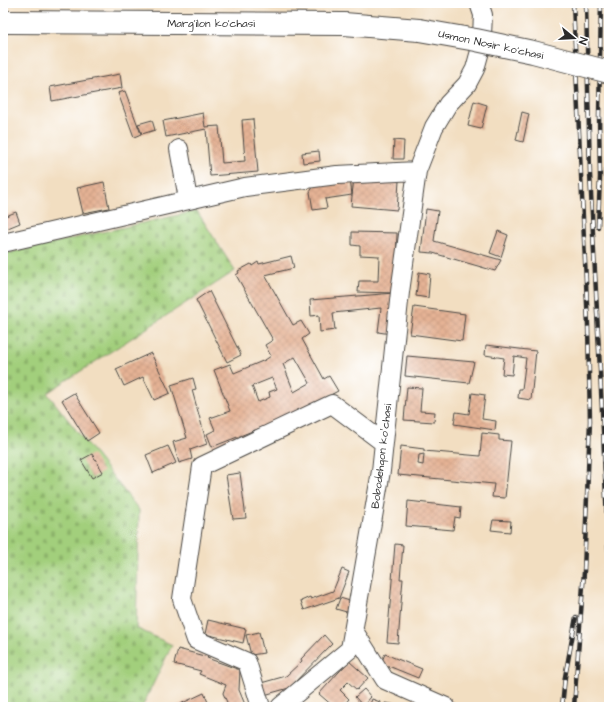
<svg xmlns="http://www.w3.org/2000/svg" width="612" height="710" font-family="'Architects Daughter',sans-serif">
<defs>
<pattern id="cemetery-stones" width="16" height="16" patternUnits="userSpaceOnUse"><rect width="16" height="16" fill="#a2cf7c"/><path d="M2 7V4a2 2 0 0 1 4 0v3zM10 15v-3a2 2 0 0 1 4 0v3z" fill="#8cb26b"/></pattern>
<pattern id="building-cross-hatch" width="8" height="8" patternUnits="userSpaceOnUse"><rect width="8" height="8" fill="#e5b294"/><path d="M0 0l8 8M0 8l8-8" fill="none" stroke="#c59980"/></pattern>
</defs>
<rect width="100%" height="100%" fill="#fff"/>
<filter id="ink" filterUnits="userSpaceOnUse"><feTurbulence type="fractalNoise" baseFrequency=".025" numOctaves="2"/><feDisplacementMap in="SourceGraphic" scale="8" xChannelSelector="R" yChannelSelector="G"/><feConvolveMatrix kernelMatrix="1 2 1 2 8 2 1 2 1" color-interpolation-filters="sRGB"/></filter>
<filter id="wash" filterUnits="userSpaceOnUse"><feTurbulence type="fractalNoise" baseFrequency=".012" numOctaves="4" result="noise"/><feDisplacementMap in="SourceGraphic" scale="16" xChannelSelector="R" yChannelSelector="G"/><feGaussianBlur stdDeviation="0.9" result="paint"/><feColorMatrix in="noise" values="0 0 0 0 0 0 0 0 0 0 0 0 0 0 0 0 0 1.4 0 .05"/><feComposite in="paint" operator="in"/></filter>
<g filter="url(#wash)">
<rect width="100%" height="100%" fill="#f2dec1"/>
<!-- cemetery -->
<path fill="url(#cemetery-stones)" stroke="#667d54" d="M197,211L235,271L47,393L139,510L136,628L172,645L142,707H3V254Z"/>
<g id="blocks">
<!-- building -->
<path fill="url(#building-cross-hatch)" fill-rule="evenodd" d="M120,74L122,88L52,101L50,87Z
M125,91L141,134L134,137L118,93Z
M474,101L487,105L481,129L468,126Z
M522,112L529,114L523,142L516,140Z
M203,113L205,127L219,126L222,163L245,161L242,120L253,119L258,172L210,176L206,129L166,137L163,121Z
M152,120L155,130L142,134L138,124Z
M394,140L404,141L403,159H393Z
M319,151L320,161L303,163L302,153Z
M354,177L399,181L397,210L351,206Z
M350,179L352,195L325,199L327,208L313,210L310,192L315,184Z
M104,182L109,208L83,213L77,188Z
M426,209L438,211L434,241L501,260L495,271L433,253L421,252Z
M16,212L20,223L3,230V217Z
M498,231L508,235L501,257L490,253Z
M352,232L397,233L395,293L391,334L378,332L381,308L333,313L335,330L320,332L319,315L311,316L310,300L394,293L358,292L359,281H378L379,256L360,255V246L352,245Z
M291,256L294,268L265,275L293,325L301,321L309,334L302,339L324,379L329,376L338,391L288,417L212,447L207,434L215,430L210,418L230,411L214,370L230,364L234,373L265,360L271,356L265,345L273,340L236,275L239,273L238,271L251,264L252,266L258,262L259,264ZM295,357L310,383L294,392L283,364ZM272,378L277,389L269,392L270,397L258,402L252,386Z
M419,272L430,274L428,298L416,296Z
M209,291L241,355L227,362L196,300Z
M414,307L465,314L462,341L410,334Z
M486,345L536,351L531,400L518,398L519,389H522L526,358L514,356L512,375L502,374L504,358L485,355Z
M151,353L170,393L154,400L143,377L124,386L116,369Z
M407,356L474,362L469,383L405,376Z
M193,378L196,389L192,390L207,444L190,450L192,459L179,463L173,442L187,438L171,385Z
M407,387L422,388L420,411L435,412L434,422L404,420Z
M74,393L99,433L87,441L62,400Z
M472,393L485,395L482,419L496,421L495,430L454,424L456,412L469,414Z
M482,433L499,435V440L511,441L505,498L492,497L494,484L398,475L401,446L424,449V451L480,456ZM424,454L423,465L418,464L419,455Z
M168,446L176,463L153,473L146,455Z
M92,454L103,472L92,478L81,460Z
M240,473L246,518L233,519L226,475Z
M408,501L461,507L460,518L455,517L453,530L406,526Z
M493,520L511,521L510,532L491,530Z
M395,544L403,545L400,579H403L402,590L398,643L387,642Z
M342,569L349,572L339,598L304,610L301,601L310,597L311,599L333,591Z
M340,598L353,602L350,613L336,609Z
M208,620L246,629L243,643L205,634Z
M259,632L264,653L251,655L246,635Z
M324,635L332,644L289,688L264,695L261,683L286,676L302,661L301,659Z
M178,649L208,657L207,658L240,670L239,690L246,707H229L223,693L226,685L199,674L201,671L174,664Z
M385,654L422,669L418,678L381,663Z
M349,661L368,678L357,690L348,682L340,690L349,699L342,707H334L319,694Z
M364,689L371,697L363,706L355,697Z
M204,693L210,707H174Z
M372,699L380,702L379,707H369Z
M385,703L403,706V707H384Z"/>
</g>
</g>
<g filter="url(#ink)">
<use href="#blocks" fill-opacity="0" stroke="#494642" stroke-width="1"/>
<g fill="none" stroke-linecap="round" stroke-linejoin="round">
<defs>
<path id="minor" d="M179,149L188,199
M3,243L245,187L337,175L417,171
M354,631L385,680L446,707
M261,707L247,662L196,640L182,599L202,466L332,404L384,443
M280,707L350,649L381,471L400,292L417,171L434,127L448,104L467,84L475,69L480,51L482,35L483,15L479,3"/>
<path id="major" d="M3,22L344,24L419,30"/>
</defs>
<!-- minor casing -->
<use href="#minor" stroke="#494642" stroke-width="20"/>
<!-- major casing -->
<use href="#major" stroke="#494642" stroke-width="24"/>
<!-- minor -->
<use href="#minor" stroke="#fff" stroke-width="18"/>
<!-- major -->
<use href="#major" stroke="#fff" stroke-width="22"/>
<defs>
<path id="rail" d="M573,3L588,325L590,421L584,572L574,707
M586,3L590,174L603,430L609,569
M598,227L600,177L599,116L601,3
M562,707L565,677L576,617"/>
</defs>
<!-- rail casing -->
<use href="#rail" stroke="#2b2b2b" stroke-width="4.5"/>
<!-- rail -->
<use href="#rail" stroke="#fff" stroke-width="3" stroke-dasharray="9" stroke-linecap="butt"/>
<defs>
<path id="major-bridge" d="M419,30L476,40L533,52L609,72"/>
</defs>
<!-- major-bridge casing -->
<use href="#major-bridge" stroke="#494642" stroke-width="24" stroke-linecap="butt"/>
<!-- major-bridge -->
<use href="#major-bridge" stroke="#fff" stroke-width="22"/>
</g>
</g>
<g text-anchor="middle" stroke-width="3.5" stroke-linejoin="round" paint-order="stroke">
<!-- street labels -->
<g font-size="11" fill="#2b2b2b" stroke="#fff">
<text x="211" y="27">Marg'ilon ko'chasi</text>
<text transform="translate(491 44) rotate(12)" y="4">Usmon Nosir ko‘chasi</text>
<text transform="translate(381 456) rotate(-83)" y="4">Bobodehqon koʼchasi</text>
</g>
</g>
<!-- margin -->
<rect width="612" height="710" fill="none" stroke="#fff" stroke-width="16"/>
<!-- north arrow -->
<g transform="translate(574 38) rotate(108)" stroke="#ffffff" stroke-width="3" paint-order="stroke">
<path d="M0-3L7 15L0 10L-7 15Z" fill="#2b2b2b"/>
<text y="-6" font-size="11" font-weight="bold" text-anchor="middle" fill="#2b2b2b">N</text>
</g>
</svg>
